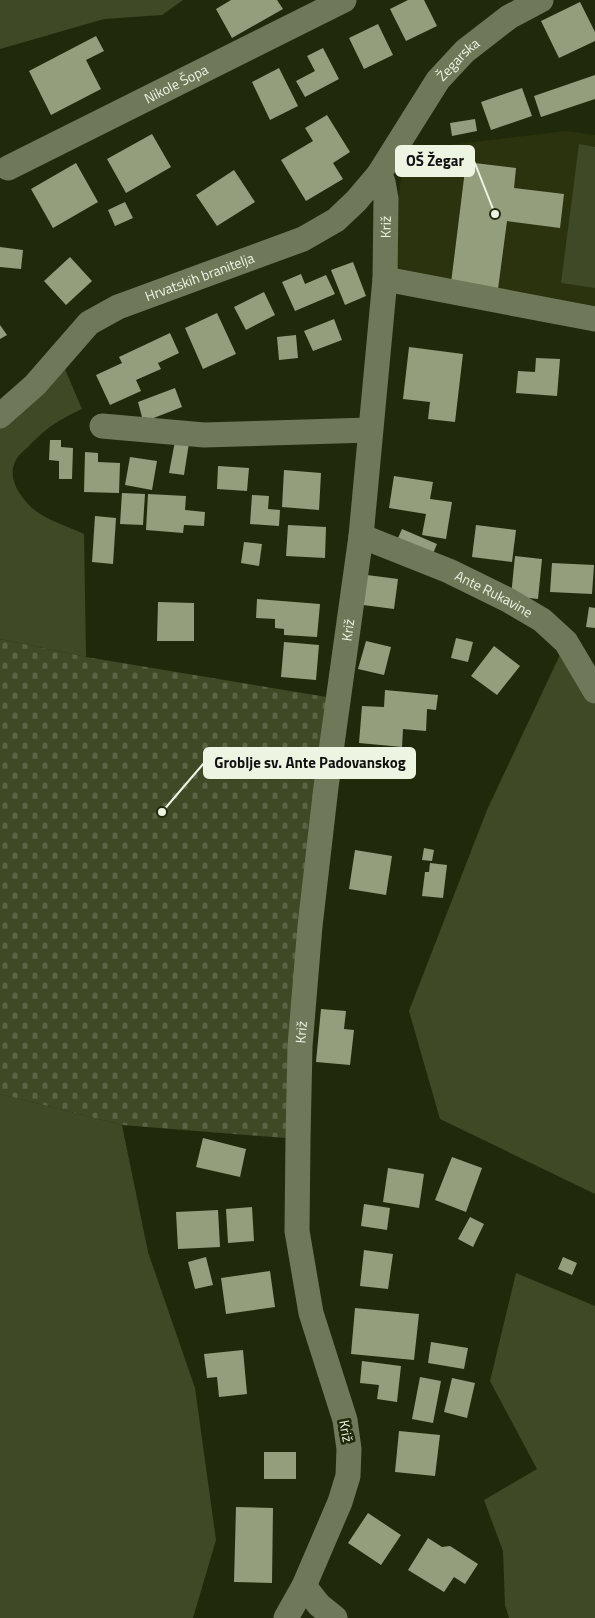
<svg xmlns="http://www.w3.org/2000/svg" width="595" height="1618" font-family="'Titillium Web',sans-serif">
<defs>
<pattern id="cemetery-stones" width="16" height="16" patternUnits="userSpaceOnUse" patternTransform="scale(1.25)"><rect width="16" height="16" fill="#3f4926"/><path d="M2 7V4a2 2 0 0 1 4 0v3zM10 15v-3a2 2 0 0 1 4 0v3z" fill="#5b6445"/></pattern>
</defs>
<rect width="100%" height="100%" fill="#21290b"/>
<!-- built -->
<path fill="#2a330e" d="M566,131L595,135V309L385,279L406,150Z"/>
<!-- green -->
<path fill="#3f4926" d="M0,0H183L162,15L104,19L0,49Z
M579,144L595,147V288L561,283Z
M59,355L82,409C59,420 47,427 29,446C25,450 18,455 16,460C6,477 20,497 32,508C46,520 67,526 84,534L86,657L0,639V416Z
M566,642L595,691V1194L440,1119L409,1011L487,810Z
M0,1094L122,1125L148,1252L195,1388L216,1540L193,1618H0Z
M516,1273L595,1306V1618H509L505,1605L503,1551L484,1500L537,1469L490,1381Z"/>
<!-- cemetery -->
<path fill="url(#cemetery-stones)" d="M0,639L86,657L339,699L298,1139L122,1125L0,1094Z"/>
<!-- building -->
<path fill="#949e7d" d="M231,0H277L283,9L232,38L216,9Z
M408,0H424L437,26L406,41L390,9Z
M580,2L595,32V41L559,58L541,21Z
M378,24L393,55L364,69L349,38Z
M96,36L104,51L86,60L101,89L51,115L29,71Z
M323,48L339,79L305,97L296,81L315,71L307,56Z
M279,68L298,106L270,120L252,82Z
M595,75V99L541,117L534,96Z
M522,88L532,116L491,130L481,102Z
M327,115L350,152L333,163L343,179L306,201L281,160L313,141L305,128Z
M475,119L477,131L452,136L450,123Z
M152,134L171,167L126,193L107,159Z
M466,162L516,168L514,188L564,194L560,228L507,221L498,289L451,283Z
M76,163L98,202L53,228L31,189Z
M234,170L255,202L217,226L196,195Z
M125,202L133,218L115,226L108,210Z
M0,247L23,250L21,269L0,267Z
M70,257L92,281L66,305L44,281Z
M353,262L366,296L345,305L331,270Z
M301,274L305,284L326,275L335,294L295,311L282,282Z
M264,292L275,315L246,330L234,307Z
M217,313L236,354L203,369L185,328Z
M334,319L342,340L313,351L304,331Z
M0,325L7,335L0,339Z
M170,333L179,353L158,363L161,369L136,380L141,391L110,405L96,375L122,363L119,357Z
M296,335L298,358L279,360L277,337Z
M409,347L463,354L455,422L428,419L430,402L403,399Z
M536,358L560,359L557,396L516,393L518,371L535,372Z
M175,388L182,407L151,419L142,417L138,402Z
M50,440H61V447L73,448L72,479H59V461L49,460Z
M175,441L189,443L184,475L169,473Z
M85,452L98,453V462L120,463L119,493L84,492Z
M130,457L157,461L152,490L125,485Z
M218,466L249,468L247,491L217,489Z
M284,470L321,473L319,510L282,507Z
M394,476L433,482L430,499L452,502L446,539L422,535L426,514L389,508Z
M122,493L145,494L143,525L120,524Z
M148,494L186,496L185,510L205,512L204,526L184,525L183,533L146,530Z
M252,495L269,496L268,509L280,510L279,526L250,524Z
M95,516L116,518L113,564L92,562Z
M288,525L326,527L325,558L286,556Z
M476,525L516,530L512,562L472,557Z
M402,529L437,544L430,561L394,547Z
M244,542L262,544L259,566L241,563Z
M515,556L542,559L538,599L511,596Z
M552,563L594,565L592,594L550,592Z
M367,575L398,579L394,609L363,605Z
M257,599L320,604L317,637L284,635V629L275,628V619L256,618Z
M158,602L194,603V641H157Z
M589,607L595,608V628L586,627Z
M456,638L473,642L468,662L451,658Z
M366,641L391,647L384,675L358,669Z
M284,642L319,645L316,680L281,677Z
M494,646L520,666L497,695L471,676Z
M385,690L438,695L436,710L427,709L426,731L403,729L402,747L359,743L362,706L384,707Z
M424,848L434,850L432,861L422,860Z
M355,850L392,856L386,895L349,889Z
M430,863L447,865L443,898L422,896L425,872H429Z
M321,1009L346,1011L344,1029L354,1030L350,1065L316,1062Z
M203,1138L246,1149L240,1177L196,1167Z
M452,1157L482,1168L466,1212L435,1200Z
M388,1168L424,1174L419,1208L383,1202Z
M364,1204L390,1208L387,1230L361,1226Z
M252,1207L254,1241L228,1243L226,1209Z
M218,1210L220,1247L178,1249L176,1212Z
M470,1217L484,1224L473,1247L458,1239Z
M364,1250L393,1254L388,1289L360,1286Z
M206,1257L213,1285L195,1289L188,1262Z
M563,1257L577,1263L572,1275L558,1269Z
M270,1271L275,1307L226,1314L221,1278Z
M355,1308L419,1314L414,1360L351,1354Z
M431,1342L468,1348L464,1369L428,1363Z
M243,1350L247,1394L219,1397L217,1377L207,1378L204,1354Z
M362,1361L401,1366L397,1402L377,1399L379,1385L360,1383Z
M420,1377L441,1381L433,1423L412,1419Z
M452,1378L475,1383L467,1418L444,1412Z
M399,1431L440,1435L435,1476L395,1472Z
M264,1452H296V1479H264Z
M236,1507L273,1508L272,1583L234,1582Z
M368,1513L401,1535L381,1565L348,1543Z
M428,1538L442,1547L450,1546L478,1564L465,1584L454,1577L444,1592L408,1570Z"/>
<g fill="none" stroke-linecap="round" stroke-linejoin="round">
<!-- minor -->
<g stroke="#6f7959" stroke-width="25">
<path id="s1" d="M8,168L344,0"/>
<path d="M385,279L595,319"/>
<path id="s2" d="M0,416L35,385L89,323L118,307L303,239L336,220L356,201L379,174L438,80L465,51L509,17L541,0"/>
<path d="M102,426L204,435L370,430"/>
<path id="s3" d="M361,536L449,571L508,600L542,620L566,642L595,691"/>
<path d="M304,1586L319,1605L335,1618"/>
<path id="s4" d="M286,1618L304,1586L340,1502L348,1476L349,1449L345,1420L311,1313L297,1231L298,1139L300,1046L310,926L326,787L361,536L385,279L386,199L383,182L379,174"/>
</g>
</g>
<g text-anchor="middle" stroke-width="5" stroke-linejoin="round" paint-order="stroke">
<!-- street labels -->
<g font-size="14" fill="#eef4e2" stroke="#21290b">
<text dy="5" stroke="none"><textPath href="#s2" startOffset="600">Žegarska</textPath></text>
<text dy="5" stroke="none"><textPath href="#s1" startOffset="188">Nikole Šopa</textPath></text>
<text dy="5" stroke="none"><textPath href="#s4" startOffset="1416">Križ</textPath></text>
<text dy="5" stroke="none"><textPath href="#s2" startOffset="249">Hrvatskih branitelja</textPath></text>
<text dy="5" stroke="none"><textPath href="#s3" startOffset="145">Ante Rukavine</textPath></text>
<text dy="5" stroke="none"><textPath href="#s4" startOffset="1011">Križ</textPath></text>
<text dy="5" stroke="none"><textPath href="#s4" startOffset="606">Križ</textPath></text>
<text transform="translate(346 1431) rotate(80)" y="5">Križ</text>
</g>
</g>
<!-- callouts -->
<path fill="none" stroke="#eef4e2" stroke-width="2" d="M495 214L474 161M162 812L204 763"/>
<g fill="#eef4e2" stroke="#21290b" stroke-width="2">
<circle cx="495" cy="214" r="5"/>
<circle cx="162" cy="812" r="5"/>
</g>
<g fill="#eef4e2" stroke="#eef4e2" stroke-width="2">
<rect x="396" y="146" width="78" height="30" rx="5"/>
<rect x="204" y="748" width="211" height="30" rx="5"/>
</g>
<g font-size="15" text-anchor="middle" font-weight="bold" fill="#111">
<text x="435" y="166">OŠ Žegar</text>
<text x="310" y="768">Groblje sv. Ante Padovanskog</text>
</g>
</svg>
